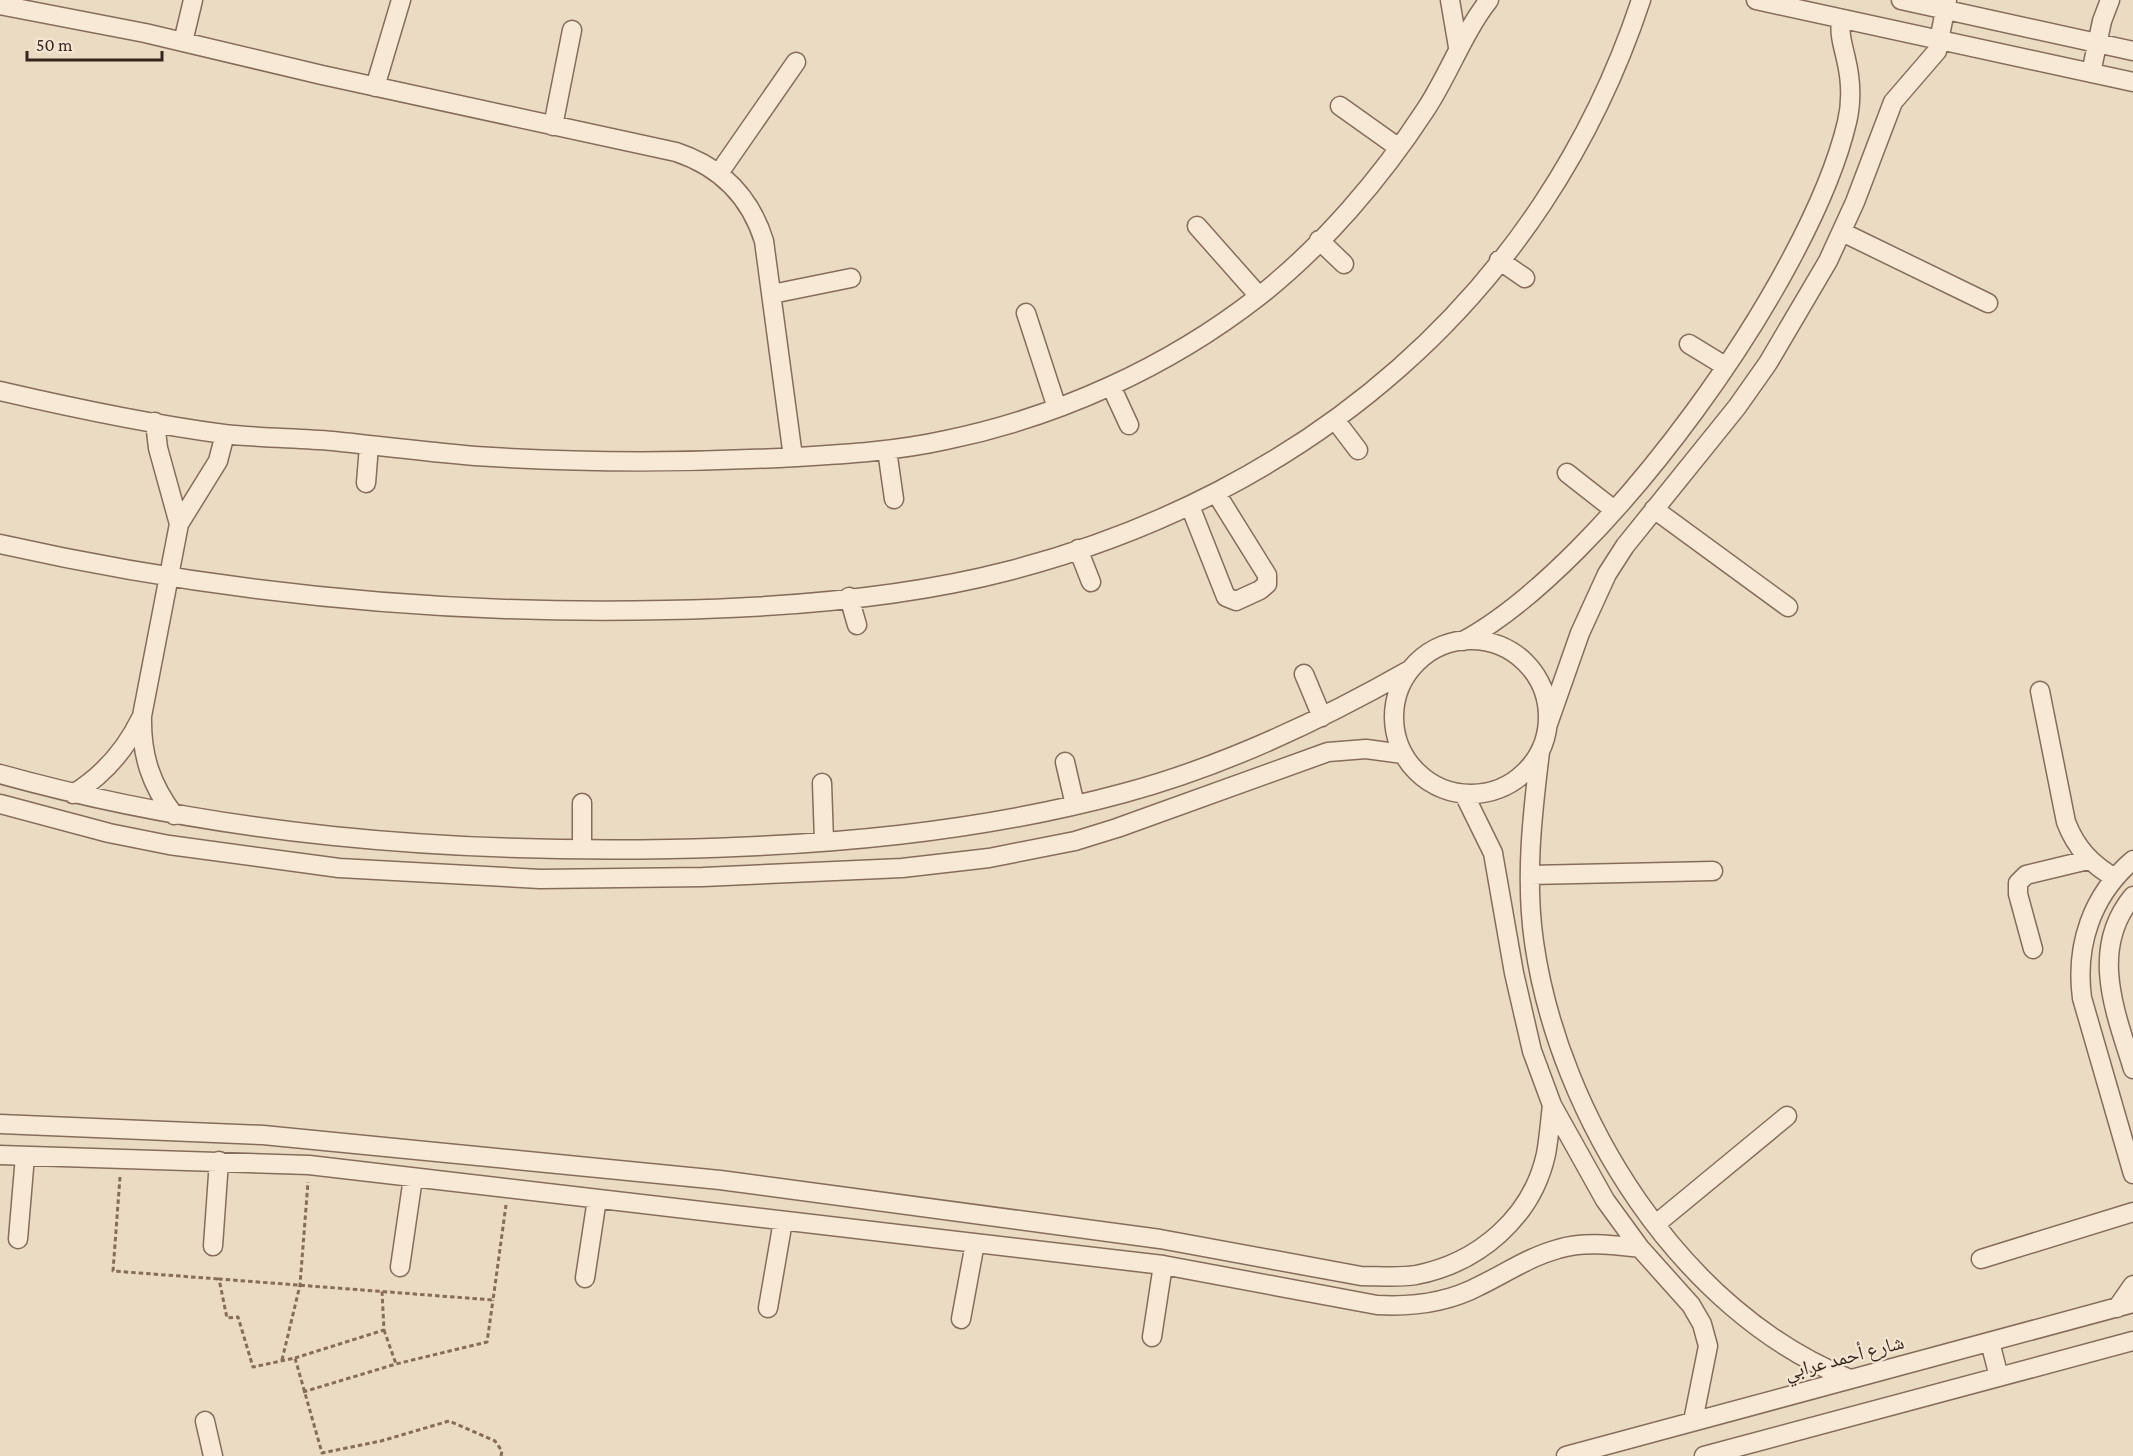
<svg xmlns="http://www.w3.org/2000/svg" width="2133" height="1456" font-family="'Crimson Pro','Noto Naskh Arabic',serif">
<rect width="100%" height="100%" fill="#ecdbc3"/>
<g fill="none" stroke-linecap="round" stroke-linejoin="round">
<defs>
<path id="minor" d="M1450,0L1458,47
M1756,0L2133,82
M1901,0L2133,51
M0,5L145,33L322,75L676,152C721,167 750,196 764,241L793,457
M183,42L193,0
M2091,73L2102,21L2110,0
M375,87L401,0
M1340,106L1399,148
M553,126L572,30
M719,173L796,62
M1197,226L1259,296
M1842,232L1988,303
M1319,240L1344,264
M1499,260L1525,278
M772,294L851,278
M1026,313L1057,408
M1689,344L1725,366
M1111,386L1129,425
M0,391C73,408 149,424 224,434C260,438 297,438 333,441C380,446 428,452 475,456C582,463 689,463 796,457C846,454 897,451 946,440C1058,417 1168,367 1258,297C1323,246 1381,178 1426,109C1449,74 1463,33 1489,0
M1336,421L1358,450
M155,422L158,448L179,524L142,716C141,755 151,785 174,815
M887,450L894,499
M1567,473L1613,509
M366,483L369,446
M1190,506L1226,597L1236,601L1260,590L1267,584V575L1216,493
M1654,509L1788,607
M179,524L218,461L225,434
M0,544C218,593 443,615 666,610C777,608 900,599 1008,571C1306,494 1543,296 1641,0
M1078,549L1091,582
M849,597L857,625
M1394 717a77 77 0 1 1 154 0a77 77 0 1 1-154 0Z
M1463,641C1605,564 1810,279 1847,122C1852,101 1851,80 1846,59C1843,45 1839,35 1841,20
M1304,674L1322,717
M2040,691L2066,822C2076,848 2091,864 2115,878
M1548,724L1580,633L1607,574L1625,546L1737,407L1768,363L1828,261L1855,202L1893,102L1937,51L1947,0
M1540,752C1532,816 1525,879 1534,942C1559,1117 1681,1312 1850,1379
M1065,762L1075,805
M0,774C219,835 443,853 670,849C822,846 977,833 1124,793C1225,766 1320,721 1411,669
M822,783L824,841
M73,794C104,775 125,751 141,718
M1464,794L1493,853L1514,973L1532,1051L1552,1105L1605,1200L1640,1248L1691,1305L1702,1324L1708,1346L1693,1421
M0,804L109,833L169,845L339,868L540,879L703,877L902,868L989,858L1075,841L1117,828L1328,752L1366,749L1403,754
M582,849V803
M2133,860C2092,895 2075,945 2082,998L2133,1174
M1530,875L1713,871
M2133,896C2089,949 2115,1011 2133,1069
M2033,949L2018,894V883L2026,875L2088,860
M0,1124L263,1135L720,1180L1160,1239L1361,1276C1379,1276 1398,1278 1416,1275C1478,1263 1532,1218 1546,1154C1549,1138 1550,1121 1552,1105
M0,1155L309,1165L1163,1265L1377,1305C1413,1307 1447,1303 1479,1286C1506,1273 1529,1257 1558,1249C1584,1241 1613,1245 1640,1248
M1656,1224L1787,1116
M18,1239L25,1156
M213,1246L219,1161
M1981,1259L2133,1212
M400,1267L413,1178
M585,1278L597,1199
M768,1308L783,1221
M2117,1308L2133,1285
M961,1319L975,1243
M1152,1337L1163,1265
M1990,1342L1999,1377
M205,1421L213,1456
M1566,1456L2133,1303
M1704,1456L2133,1341"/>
</defs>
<!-- minor casing -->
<use href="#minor" stroke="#866c5b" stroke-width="21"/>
<!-- path -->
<path stroke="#866c5b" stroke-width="3" stroke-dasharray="4.5 3" stroke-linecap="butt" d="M120,1177L113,1271L219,1279
M384,1330L396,1364
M295,1358L384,1330L382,1291
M282,1360L300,1285L308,1182
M303,1392L396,1364L487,1342L493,1300
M501,1456L502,1451L495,1441L449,1421L381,1441L322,1453L295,1358L253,1367L238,1317L227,1318L219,1279L493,1300L506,1205"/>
<!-- minor -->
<use href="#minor" stroke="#f7e9d6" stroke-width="18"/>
</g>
<g text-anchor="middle" stroke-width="4.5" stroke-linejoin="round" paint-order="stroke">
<!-- street labels -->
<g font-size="20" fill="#36271e" stroke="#f4e6d3">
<text transform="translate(1844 1357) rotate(-15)" y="7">شارع أحمد عرابي</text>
</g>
</g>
<!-- scale -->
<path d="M27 51v9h135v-9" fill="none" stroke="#36271e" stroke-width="3"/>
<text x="36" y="51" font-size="18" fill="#36271e" stroke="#f4e6d3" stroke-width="4.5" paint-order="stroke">50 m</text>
</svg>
